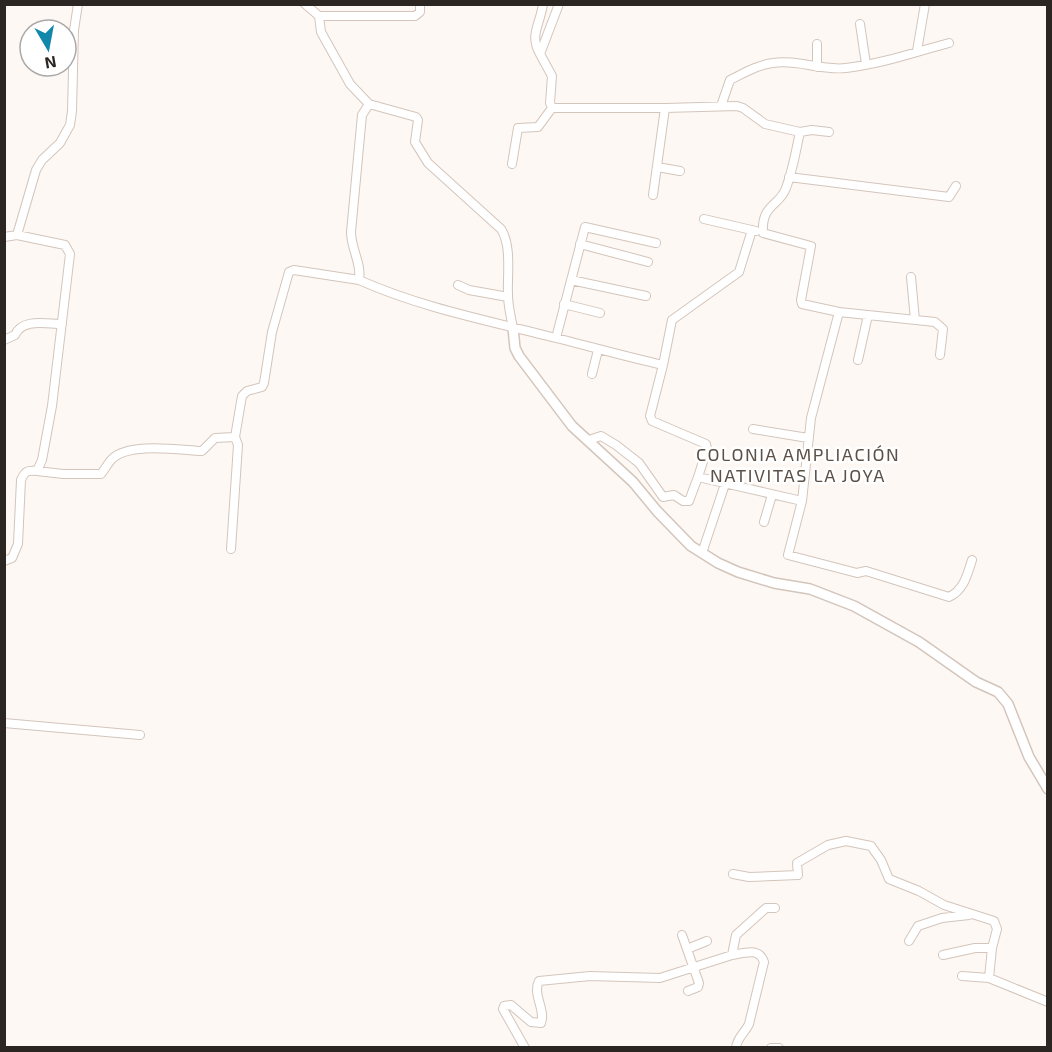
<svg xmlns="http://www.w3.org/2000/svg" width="1052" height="1052" font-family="'Exo 2',sans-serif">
<rect width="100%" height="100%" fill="#fef8f4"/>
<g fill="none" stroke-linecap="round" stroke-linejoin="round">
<defs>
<path id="minor" d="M305,4L319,16L321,32L350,84L369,104L416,117L418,120L415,142L428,163L501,229C512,246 507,275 508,295C508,306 511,317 513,328
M559,4L540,54L552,76L550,103L552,108H665L737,106L743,108L765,124L800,132C796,150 793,170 786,188C780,206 761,204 763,233L811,246L801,300L802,304L839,312L811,418L802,501L788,555L857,573L866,571L949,597C964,590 967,575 972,560
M319,16H415L420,12V4
M860,24L866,64
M917,51L925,4
M540,54C529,35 540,25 543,4
M817,67V44
M721,106L730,80C744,73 757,65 773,63C797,59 821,71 846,68C882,64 915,52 949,43
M800,132L812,130L829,132
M512,164L518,128L538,127L552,108
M657,167L680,171
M789,177L949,197L956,186
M653,195L665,108
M704,219L756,231
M4,237L17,235L36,170L42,160L60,143L70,125L72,111L74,30L78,4
M580,244L648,262
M911,277L915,320
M359,280C422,308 490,321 556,338C592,347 627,357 663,365L650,416L652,421L706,444L707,449L698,477L802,501
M571,280L646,296
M458,285L469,290L508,297
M564,304L600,313
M839,312L935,322L943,329L940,355
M556,338L585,227L656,243
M4,340L15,335C22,318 46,324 62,324
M858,360L868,315
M663,365L672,320L739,272L752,230
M592,374L598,350
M753,429L808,438
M589,440L601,436L616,445L639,463L663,497L674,495L683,501H689L698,477
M37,471L63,474H101C105,469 108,463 112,459C129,442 179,450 202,451L215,438L235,437L242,396L247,391L262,387L264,383L272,332L289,272L294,270L359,280C362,264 351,249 351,232L362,115L369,104
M764,522L772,495
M231,549L238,445L235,437
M702,553L725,484
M4,561L12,558L18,544L21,480C25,471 27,470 37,471L42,460L52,406L70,254L65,245L17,235
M4,723L140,735
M733,874L749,877L798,875L797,863L828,845L846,841L871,846L881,860L889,879L919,891L944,905L994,921L997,929L992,948L989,978
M682,935L699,983L698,987L688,991
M909,941L918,926L942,918L969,915
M687,949L707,941
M732,955C745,953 759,947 764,962L749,1024C745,1033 737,1037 736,1048
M943,955L975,948H992
M962,976L989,978L1048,1002
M525,1048L503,1009L504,1006L511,1005L531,1022L541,1023C546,1010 532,994 539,981L590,976L660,978L732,955L736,935L766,908H775
M771,1048H779"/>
<path id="tertiary" d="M513,328L515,348L519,356L572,426L633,482L657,511L691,546L718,563L738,572L774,583L810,589L854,606L919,642L976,682L998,692L1008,704L1029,757L1048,789"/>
</defs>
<!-- minor casing -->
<use href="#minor" stroke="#d3c5bb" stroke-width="10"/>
<!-- tertiary casing -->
<use href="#tertiary" stroke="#d3c5bb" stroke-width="12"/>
<!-- minor -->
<use href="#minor" stroke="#fff" stroke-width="8"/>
<!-- tertiary -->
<use href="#tertiary" stroke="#fff" stroke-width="9"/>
</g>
<g text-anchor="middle" stroke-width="5" stroke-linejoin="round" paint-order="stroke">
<!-- neighbourhood labels -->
<g font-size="18" letter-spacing="1.5" fill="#5c5047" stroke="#fff">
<text x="798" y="461">COLONIA AMPLIACIÓN<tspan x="798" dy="21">NATIVITAS LA JOYA</tspan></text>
</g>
</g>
<!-- border -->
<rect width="1052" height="1052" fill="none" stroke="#2c2622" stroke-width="12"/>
<!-- north arrow -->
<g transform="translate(48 48) rotate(170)"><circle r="28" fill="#ffffff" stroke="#aba8a7" stroke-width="1.5"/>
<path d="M0-4.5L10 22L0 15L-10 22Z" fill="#1287ac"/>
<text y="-9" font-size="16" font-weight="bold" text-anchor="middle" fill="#2c2622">N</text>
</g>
</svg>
